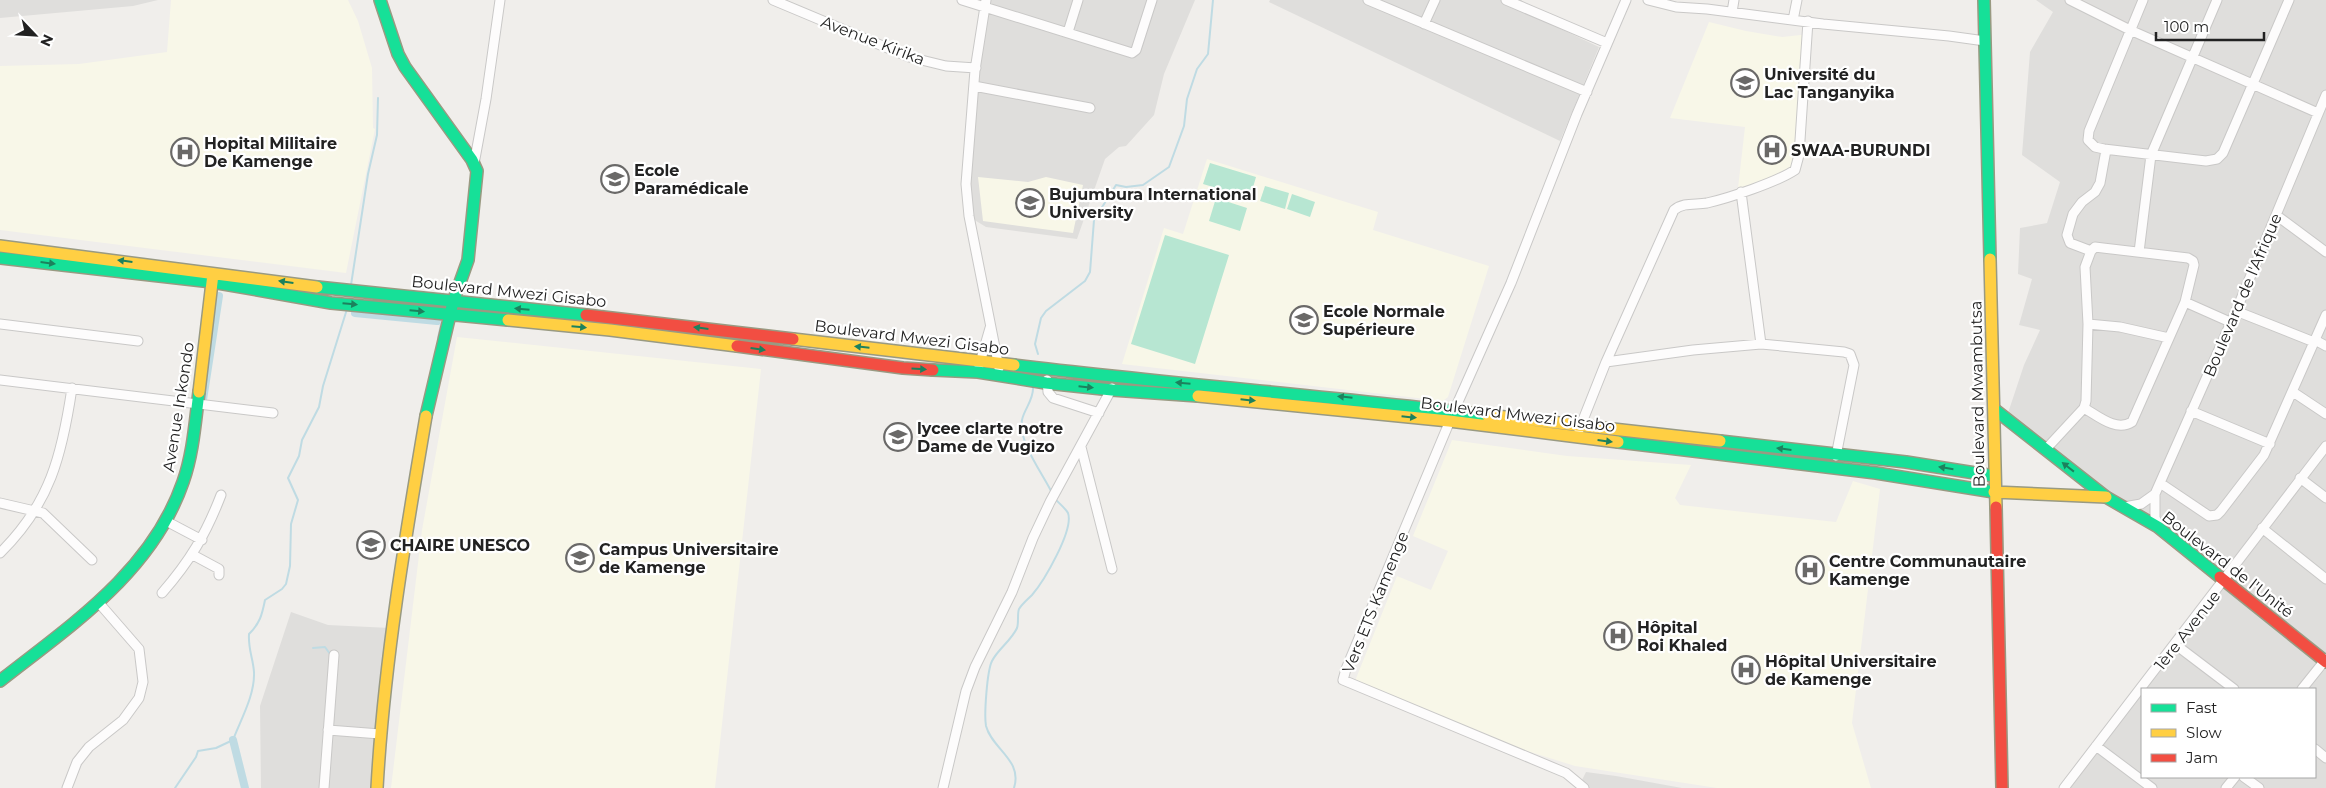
<svg xmlns="http://www.w3.org/2000/svg" width="2326" height="788" font-family="Montserrat,sans-serif">
<rect width="100%" height="100%" fill="#f0eeeb"/>
<!-- residential -->
<path fill="#dfdedc" fill-rule="evenodd" d="M0,0H158L133,6L0,18Z
M966,0H1195L1164,74L1154,115L1126,146L1119,147L1105,159L1077,239L986,227L968,216L967,185L986,7Z
M1270,0H1522L1519,9L1599,47L1560,141L1269,2Z
M2036,0H2326V788H2064L2224,581L2046,449L2008,413L2024,365L2040,330L2019,325L2032,279L2018,274L2020,228L2047,223L2060,182L2022,155L2030,52L2053,12ZM2142,689H2315V777H2142Z
M291,612L328,625L390,628L377,788H261L260,706Z
M1586,772L1616,776L1682,788H1578Z"/>
<!-- education -->
<path fill="#f8f7e8" d="M171,0H348L358,21L372,68L373,128L375,129L346,273L0,230V66L79,64L167,52Z
M1709,22L1746,31L1782,37L1810,34L1798,165L1764,181L1738,188L1745,127L1670,118Z
M1207,159L1378,212L1373,230L1489,266L1448,397L1443,401L1122,364L1164,228L1183,234Z
M978,177L1028,182L1046,177L1083,185L1073,233L983,221Z
M457,337L761,369L715,788H391L422,530Z
M1452,440L1567,456L1691,465L1675,498L1680,505L1836,522L1853,481L1880,489L1852,723L1871,788H1717L1575,766L1492,740L1355,681L1397,576L1431,590L1448,551L1413,536Z"/>
<!-- pitch -->
<path fill="#b7e6d2" d="M1210,163L1256,177L1250,198L1203,184Z
M1265,186L1289,193L1285,209L1260,201Z
M1292,194L1315,202L1310,217L1287,209Z
M1216,198L1247,208L1240,231L1209,221Z
M1165,235L1229,255L1195,364L1131,344Z"/>
<g fill="none" stroke-linecap="round" stroke-linejoin="round">
<!-- stream -->
<path stroke="#bfdbe3" stroke-width="2" d="M351,285L368,174L377,135L378,98
M438,338L441,324
M1038,354L1035,344L1041,318L1046,311L1085,281L1090,272L1094,220L1116,185L1126,187L1143,185L1169,167L1184,126L1187,99L1197,69L1208,54L1213,0
M1033,387C1034,400 1024,409 1022,420C1018,442 1043,474 1052,493
M313,648L325,647L330,654
M175,788L196,757L198,751L216,748L233,740C241,719 255,695 254,672C253,658 248,649 249,634C260,623 262,615 265,600L282,589L286,584L290,566L291,524L298,500L288,478L299,456L302,440L319,407L323,386L347,309
M1014,788C1023,760 992,749 986,726C984,715 987,671 992,661C998,649 1011,641 1017,628C1019,622 1017,614 1019,609C1022,604 1028,599 1032,595C1044,581 1074,530 1068,513C1066,509 1059,503 1055,499"/>
<!-- canal -->
<path stroke="#bfdbe3" stroke-width="8" d="M355,313L437,321
M203,400L219,296
M233,740L245,788"/>
<defs>
<path id="street" d="M773,0L909,57L946,66L976,68
M962,0L1132,53L1136,50L1152,0
M986,0L975,70L966,184L969,216L999,368
M1368,0L1587,92
M1506,0L1607,43
M1648,0L1676,7L1707,9L1823,24L1949,36L1985,41
M2070,0L2130,30L2318,113
M2143,0L2089,131L2088,140L2095,147L2104,149L2206,161L2217,159L2223,153L2289,0
M1732,12L1734,0
M1793,20L1797,0
M1424,24L1435,0
M1068,32L1078,0
M974,86L1090,108
M474,164L486,99L500,0
M1741,192L1761,344
M2276,215L2326,252
M2091,251L2070,243L2067,235L2073,214L2082,202L2095,192L2100,183L2106,150
M2139,252L2151,155L2217,0
M2185,302L2230,322
M2236,311L2314,342
M0,324L138,341
M2088,324L2120,327L2169,338
M2315,340L2326,346
M1606,362L1693,350L1761,344L1844,352L1850,354L1854,365L1836,456
M979,366L990,328
M0,380L273,413
M1047,380L1048,392L1053,398L1099,413
M2293,392L2326,414
M2084,408C2098,416 2116,432 2132,422L2185,302L2194,265L2193,261L2188,258L2103,248L2095,247L2091,251
M2191,411L2270,444
M1579,430L1606,362L1674,210C1684,202 1695,205 1707,203C1729,198 1777,182 1795,170L1799,155L1808,21
M1081,447L1112,569
M2046,449L2084,408L2086,401L2088,324L2085,267L2091,251
M2300,478L2326,498
M2160,483L2209,516L2217,515L2221,511L2264,455L2326,315
M0,503L43,513L92,560
M2124,507L2141,504L2155,494
M166,521L202,540
M2158,527L2155,517V494L2236,311L2326,95
M2262,528L2326,579
M0,553C50,504 62,455 72,388
M193,555L219,569V575
M162,593C190,561 206,534 221,495
M2176,645L2234,689
M2302,689L2326,659
M328,730L380,734
M2096,746L2152,788
M2315,749L2326,758
M2244,777L2259,788
M67,788L77,762L89,747L123,720L139,698L143,682L139,649L99,603
M324,788L334,655
M943,788L966,691L975,667L1012,592L1033,538L1050,502L1112,388
M1584,788L1566,773L1343,680L1346,669L1454,411L1511,283L1577,114L1626,0
M2064,788L2326,446
M2226,788L2235,777"/>
<path id="fast" d="M380,0L398,54L405,67L472,160L477,171L468,260L453,302L426,416
M1984,0L1990,259
M0,258L212,282L331,303L508,320
M317,287L586,315
M1014,365C1171,384 1329,396 1487,415
M933,370L978,372L1046,383L1112,390L1198,396
M1994,409L2106,497L2158,527L2220,577
M1720,441L1906,462L1994,476
M1618,442L1876,473L1994,492
M0,681C71,625 152,572 183,482C193,454 195,423 199,392"/>
<path id="slow" d="M0,246L317,287
M1990,259L1996,507
M508,320L610,330L737,346
M793,339L1014,365
M199,392L213,274
M1198,396L1449,421L1618,442
M1487,415L1720,441
M1994,492L2106,497
M377,788C384,663 405,539 426,416"/>
<path id="jam" d="M586,315L793,339
M737,346L903,368L933,370
M1996,507L2002,788
M2220,577L2326,662"/>
</defs>
<!-- street casing -->
<use href="#street" stroke="#c9c8c7" stroke-width="11"/>
<!-- fast casing -->
<use href="#fast" stroke="#999a82" stroke-width="14"/>
<!-- slow casing -->
<use href="#slow" stroke="#999a82" stroke-width="14"/>
<!-- jam casing -->
<use href="#jam" stroke="#999a82" stroke-width="14"/>
<!-- street -->
<use href="#street" stroke="#fdfcfc" stroke-width="9"/>
<!-- fast -->
<use href="#fast" stroke="#16e098" stroke-width="11"/>
<!-- slow -->
<use href="#slow" stroke="#ffcf43" stroke-width="11"/>
<!-- jam -->
<use href="#jam" stroke="#f24e42" stroke-width="11"/>
</g>
<!-- one-way arrows -->
<defs><path id="oneway-solid" d="M-6-.8H1V-3.2L6.5 0L1 3.2V.8H-6Z" transform="scale(1.25)"/></defs>
<g fill="#1c815d">
<use href="#oneway-solid" transform="translate(125 261) rotate(-173)"/>
<use href="#oneway-solid" transform="translate(48 263) rotate(7)"/>
<use href="#oneway-solid" transform="translate(286 282) rotate(-172)"/>
<use href="#oneway-solid" transform="translate(350 304) rotate(5)"/>
<use href="#oneway-solid" transform="translate(522 309) rotate(-175)"/>
<use href="#oneway-solid" transform="translate(417 311) rotate(5)"/>
<use href="#oneway-solid" transform="translate(579 327) rotate(5)"/>
<use href="#oneway-solid" transform="translate(701 328) rotate(-173)"/>
<use href="#oneway-solid" transform="translate(862 347) rotate(-174)"/>
<use href="#oneway-solid" transform="translate(758 349) rotate(8)"/>
<use href="#oneway-solid" transform="translate(919 369) rotate(3)"/>
<use href="#oneway-solid" transform="translate(1183 383) rotate(-175)"/>
<use href="#oneway-solid" transform="translate(1086 387) rotate(6)"/>
<use href="#oneway-solid" transform="translate(1345 397) rotate(-174)"/>
<use href="#oneway-solid" transform="translate(1248 400) rotate(6)"/>
<use href="#oneway-solid" transform="translate(1409 417) rotate(6)"/>
<use href="#oneway-solid" transform="translate(1605 441) rotate(7)"/>
<use href="#oneway-solid" transform="translate(1784 449) rotate(-173)"/>
<use href="#oneway-solid" transform="translate(2068 467) rotate(-142)"/>
<use href="#oneway-solid" transform="translate(1946 468) rotate(-171)"/>
</g>
<!-- icons -->
<defs>
<symbol id="university-ring" viewBox="-11 -11 22 22"><circle r="9.5" fill="#fff" stroke="#6a6968" stroke-width="1.5"/><path d="M0-5L7-2L0 1L-7-2ZM-4 1L0 2.5L4 1V4Q0 6-4 4Z" fill="#6a6968"/></symbol>
<symbol id="hospital-ring" viewBox="-11 -11 22 22"><circle r="9.5" fill="#fff" stroke="#6a6968" stroke-width="1.5"/><path d="M-5-5h3v3.5h4V-5h3V5h-3V1.5h-4V5h-3Z" fill="#6a6968"/></symbol>
</defs>
<g fill-rule="evenodd">
<use href="#university-ring" x="1729" y="67" width="32" height="32"/>
<use href="#hospital-ring" x="1756" y="134" width="32" height="32"/>
<use href="#hospital-ring" x="169" y="136" width="32" height="32"/>
<use href="#university-ring" x="599" y="163" width="32" height="32"/>
<use href="#university-ring" x="1014" y="187" width="32" height="32"/>
<use href="#university-ring" x="1288" y="304" width="32" height="32"/>
<use href="#university-ring" x="882" y="421" width="32" height="32"/>
<use href="#university-ring" x="355" y="529" width="32" height="32"/>
<use href="#university-ring" x="564" y="542" width="32" height="32"/>
<use href="#hospital-ring" x="1794" y="554" width="32" height="32"/>
<use href="#hospital-ring" x="1602" y="620" width="32" height="32"/>
<use href="#hospital-ring" x="1730" y="654" width="32" height="32"/>
</g>
<g text-anchor="middle" stroke-width="4.5" stroke-linejoin="round" paint-order="stroke">
<!-- street labels -->
<g font-size="16" fill="#222" stroke="#fff">
<text transform="translate(873 40) rotate(21)" y="6">Avenue Kirika</text>
<text transform="translate(509 291) rotate(6)" y="6">Boulevard Mwezi Gisabo</text>
<text transform="translate(2242 295) rotate(-67)" y="6">Boulevard de l'Afrique</text>
<text transform="translate(912 337) rotate(7)" y="6">Boulevard Mwezi Gisabo</text>
<text transform="translate(1977 394) rotate(-91)" y="6">Boulevard Mwambutsa</text>
<text transform="translate(178 407) rotate(-81)" y="6">Avenue Inkondo</text>
<text transform="translate(1518 414) rotate(7)" y="6">Boulevard Mwezi Gisabo</text>
<text transform="translate(2228 564) rotate(38)" y="6">Boulevard de l'Unité</text>
<text transform="translate(1375 602) rotate(-68)" y="6">Vers ETS Kamenge</text>
<text transform="translate(2187 630) rotate(-52)" y="6">1ère Avenue</text>
</g>
<!-- poi labels -->
<g font-size="16" font-weight="bold" fill="#222" stroke="#fff" text-anchor="start">
<text x="1764" y="80">Université du<tspan x="1764" dy="18">Lac Tanganyika</tspan></text>
<text x="204" y="149">Hopital Militaire<tspan x="204" dy="18">De Kamenge</tspan></text>
<text x="1791" y="156">SWAA-BURUNDI</text>
<text x="634" y="176">Ecole<tspan x="634" dy="18">Paramédicale</tspan></text>
<text x="1049" y="200">Bujumbura International<tspan x="1049" dy="18">University</tspan></text>
<text x="1323" y="317">Ecole Normale<tspan x="1323" dy="18">Supérieure</tspan></text>
<text x="917" y="434">lycee clarte notre<tspan x="917" dy="18">Dame de Vugizo</tspan></text>
<text x="390" y="551">CHAIRE UNESCO</text>
<text x="599" y="555">Campus Universitaire<tspan x="599" dy="18">de Kamenge</tspan></text>
<text x="1829" y="567">Centre Communautaire<tspan x="1829" dy="18">Kamenge</tspan></text>
<text x="1637" y="633">Hôpital<tspan x="1637" dy="18">Roi Khaled</tspan></text>
<text x="1765" y="667">Hôpital Universitaire<tspan x="1765" dy="18">de Kamenge</tspan></text>
</g>
</g>
<!-- legend -->
<rect x="2141" y="688" width="175" height="90" fill="#ffffff" stroke="#a7a7a7"/>
<rect x="2151" y="704" width="25" height="8" fill="#16e098" stroke="#a7a7a7"/>
<text x="2186" y="713" font-size="15" fill="#222222">Fast</text>
<rect x="2151" y="729" width="25" height="8" fill="#ffcf43" stroke="#a7a7a7"/>
<text x="2186" y="738" font-size="15" fill="#222222">Slow</text>
<rect x="2151" y="754" width="25" height="8" fill="#f24e42" stroke="#a7a7a7"/>
<text x="2186" y="763" font-size="15" fill="#222222">Jam</text>
<!-- north arrow -->
<g transform="translate(35 35) rotate(115)" stroke="#ffffff" stroke-width="4" paint-order="stroke">
<path d="M0-4L9 19L0 12L-9 19Z" fill="#222222"/>
<text y="-8" font-size="14" font-weight="bold" text-anchor="middle" fill="#222222">N</text>
</g>
<!-- scale -->
<path d="M2156 32v8h108v-8" fill="none" stroke="#222222" stroke-width="2.5"/>
<text x="2164" y="32" font-size="15" fill="#222222" stroke="#ffffff" stroke-width="4" paint-order="stroke">100 m</text>
</svg>
